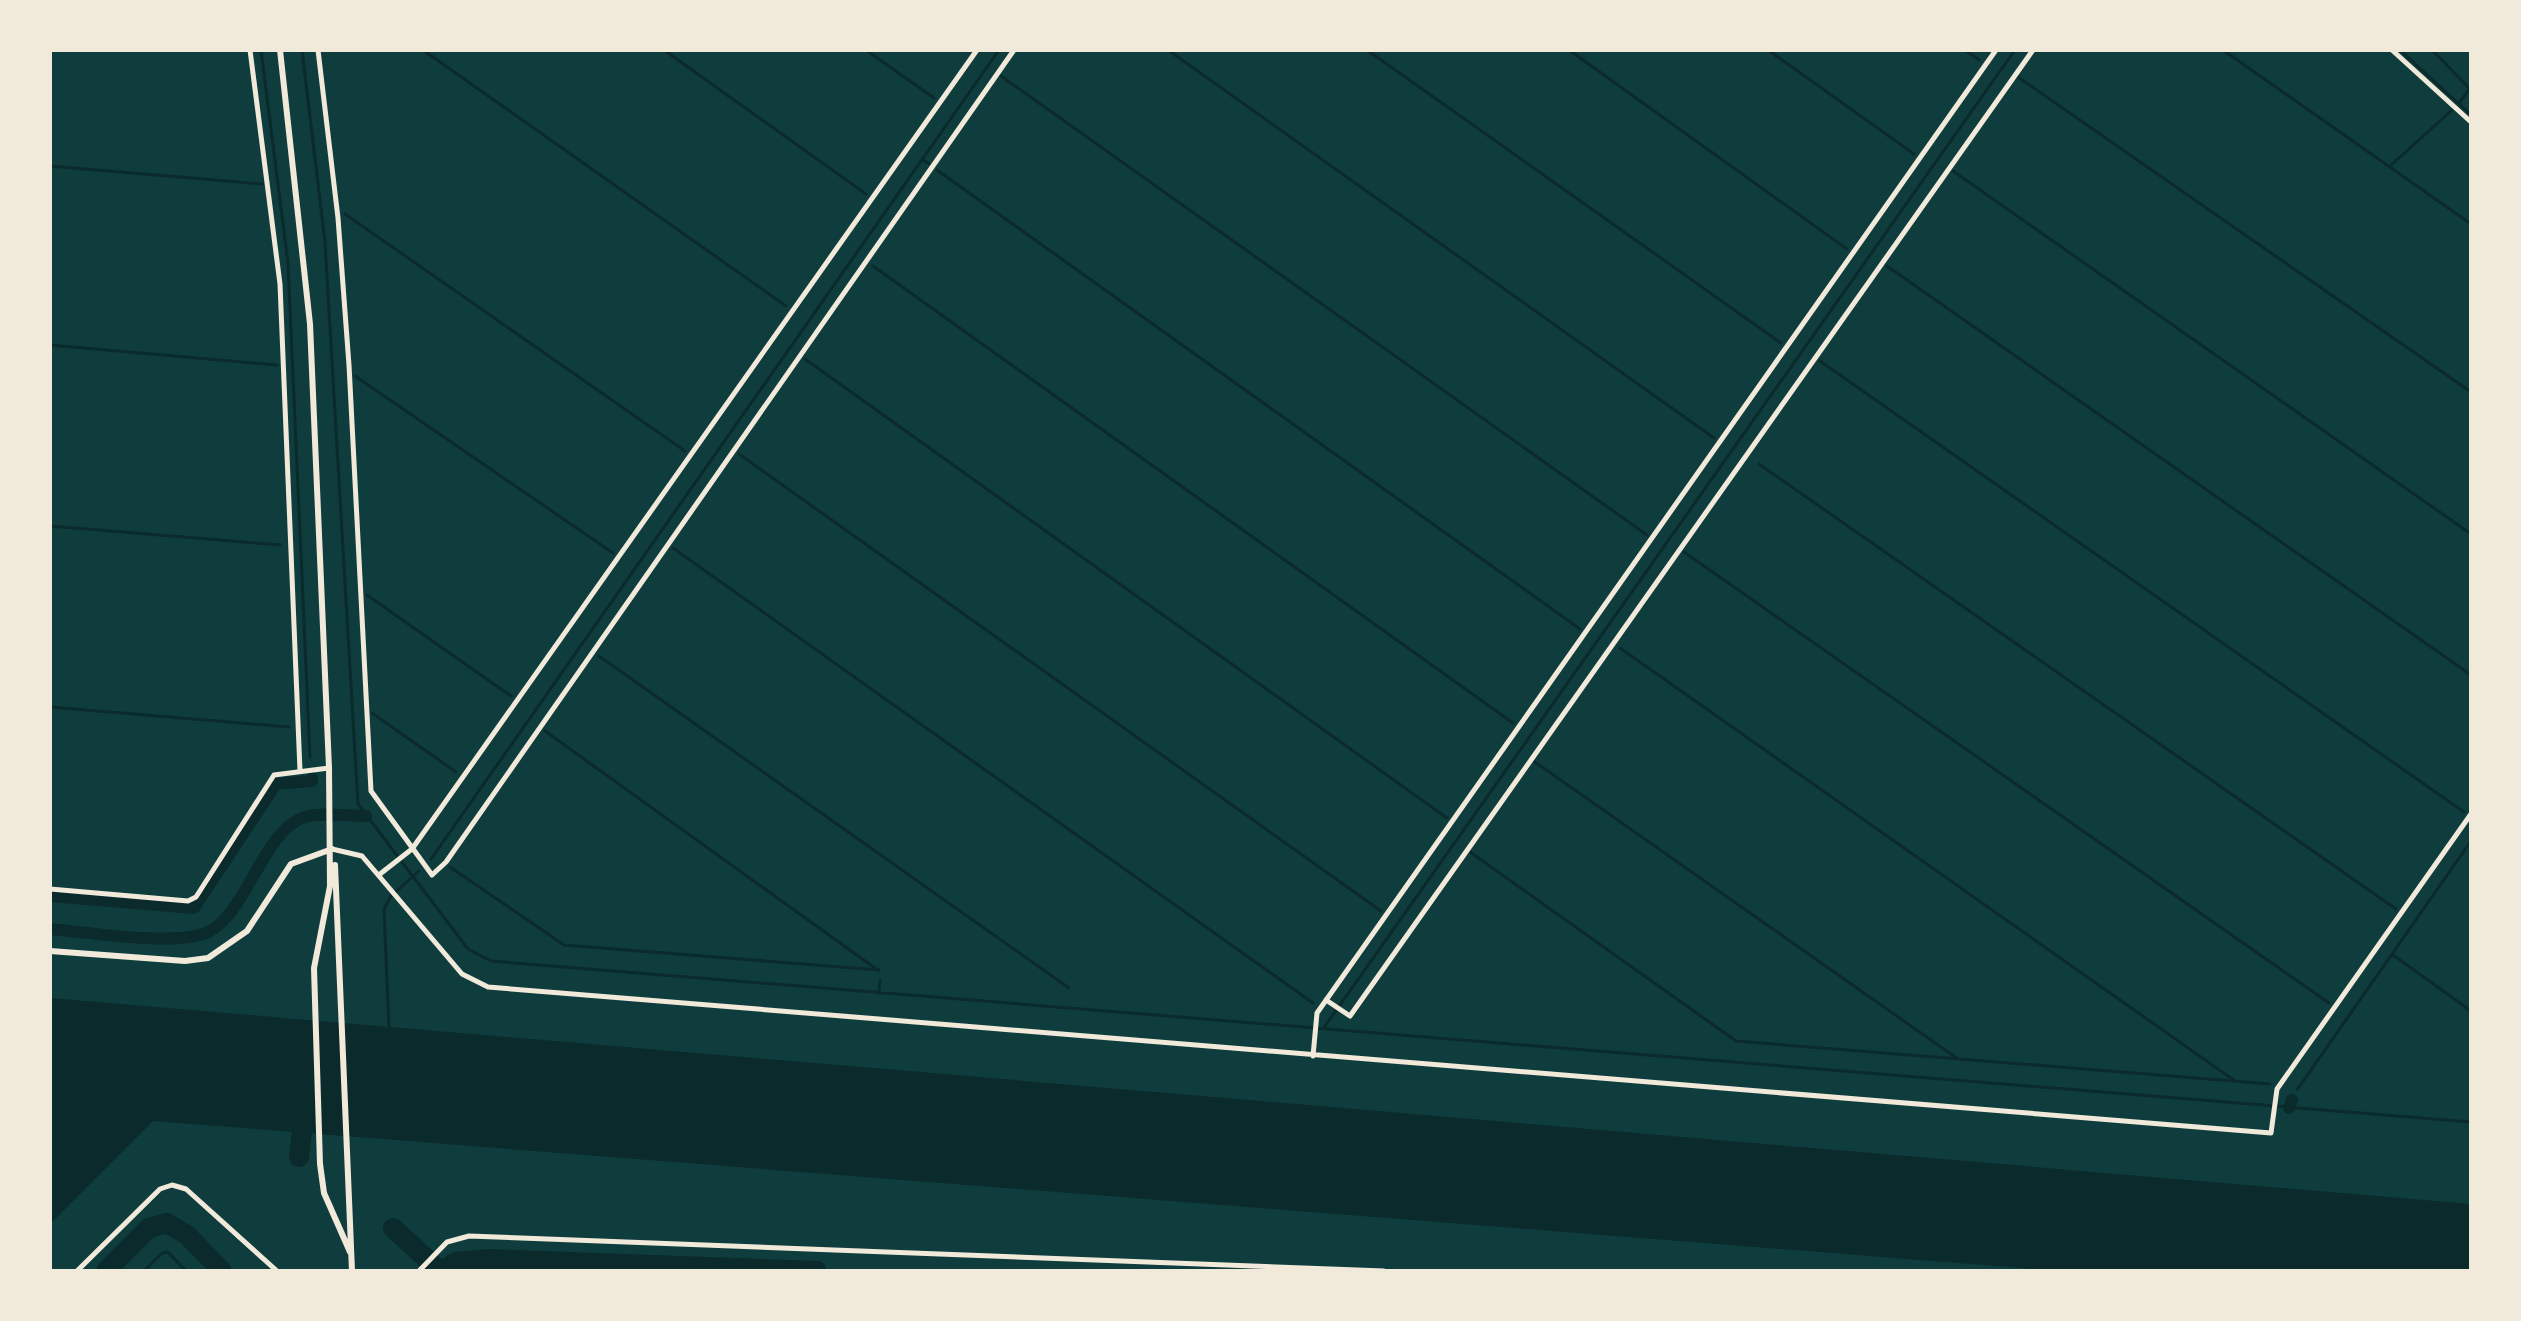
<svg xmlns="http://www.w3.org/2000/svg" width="2521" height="1321" font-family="Arial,sans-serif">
<rect width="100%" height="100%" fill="#0f3d3e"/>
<!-- water -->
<path fill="#0a2a2b" d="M50,998L2471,1204V1271H2061L153,1121L50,1224Z"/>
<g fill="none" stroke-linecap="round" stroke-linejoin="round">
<!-- stream -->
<path stroke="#0a2a2b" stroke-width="3" d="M261,50L288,263L310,757
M302,50L325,242L358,804L468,949L491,961L2471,1122
M423,50L786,306
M664,50L866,194
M866,50L934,98
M1168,50L1714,438
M1367,50L1781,343
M1569,50L1847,249
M1768,50L1914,154
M1965,50L1979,60
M2223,50L2471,224
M2400,50L2471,115
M2432,50L2471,90
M1001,76L1647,535
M2018,77L2471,392
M2459,103L2469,90
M922,159L929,164
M50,166L263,184
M2389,167L2452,110
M937,170L1580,629
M1953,171L2471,534
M345,214L685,451
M873,266L1513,723
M1887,266L2471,675
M50,345L277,365
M805,359L1447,818
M1820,361L2464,812
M355,376L613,553
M739,454L1381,911
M1759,464L2396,909
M50,526L280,545
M673,548L1313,1003
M1684,552L2329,1003
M367,595L511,696
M1620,648L2235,1081
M599,656L1069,988
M50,707L289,727
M372,713L456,772
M545,731L879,971
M1535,762L1958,1059
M1470,852L1736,1041L2270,1084
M431,859L999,50
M450,867L564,945L879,970
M2393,955L2471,1011
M879,993L880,980
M1323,1029L2015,50
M389,1030L384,909L391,896L419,871
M2297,1090L2471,841
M144,1271L162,1253L168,1252L186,1271"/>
<!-- canal -->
<path stroke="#0a2a2b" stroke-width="12" d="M50,896L194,908L276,784L312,781V778
M50,929C88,932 176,947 208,932C247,914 264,828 305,817C323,812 348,816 366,816
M2289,1108L2292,1100"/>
<!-- river -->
<path stroke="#0a2a2b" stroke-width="20" d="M299,1157L305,1105
M393,1228L440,1271
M106,1271L149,1228L167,1223L187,1235L222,1271
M442,1271L456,1262L488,1259L817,1271"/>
<!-- minor -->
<path stroke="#f1e9da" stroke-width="5" d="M250,50L280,284L300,771
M318,50L338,218L349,365L371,791L432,875L446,862L1014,50
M2392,50L2471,122
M332,849L362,856L462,974L488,987L2271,1133L2277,1089L2471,814
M380,874L412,849L977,50
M50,889L188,901L196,897L274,775L329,768
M1326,1000L1350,1016L2033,50
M1313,1056L1317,1013L1996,50
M77,1271L160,1189L172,1185L186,1189L277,1271
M419,1271L447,1242L469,1236L1384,1271"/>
<!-- tertiary -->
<path stroke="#f1e9da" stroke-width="6" d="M280,50L310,324L329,768L330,886L314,968L320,1164L324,1193L350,1252
M335,865L352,1271
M50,951L185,961L208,958L247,931L291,864L332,849"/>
</g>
<!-- border -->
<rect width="2521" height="1321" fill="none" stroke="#f1e9da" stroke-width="104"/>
</svg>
